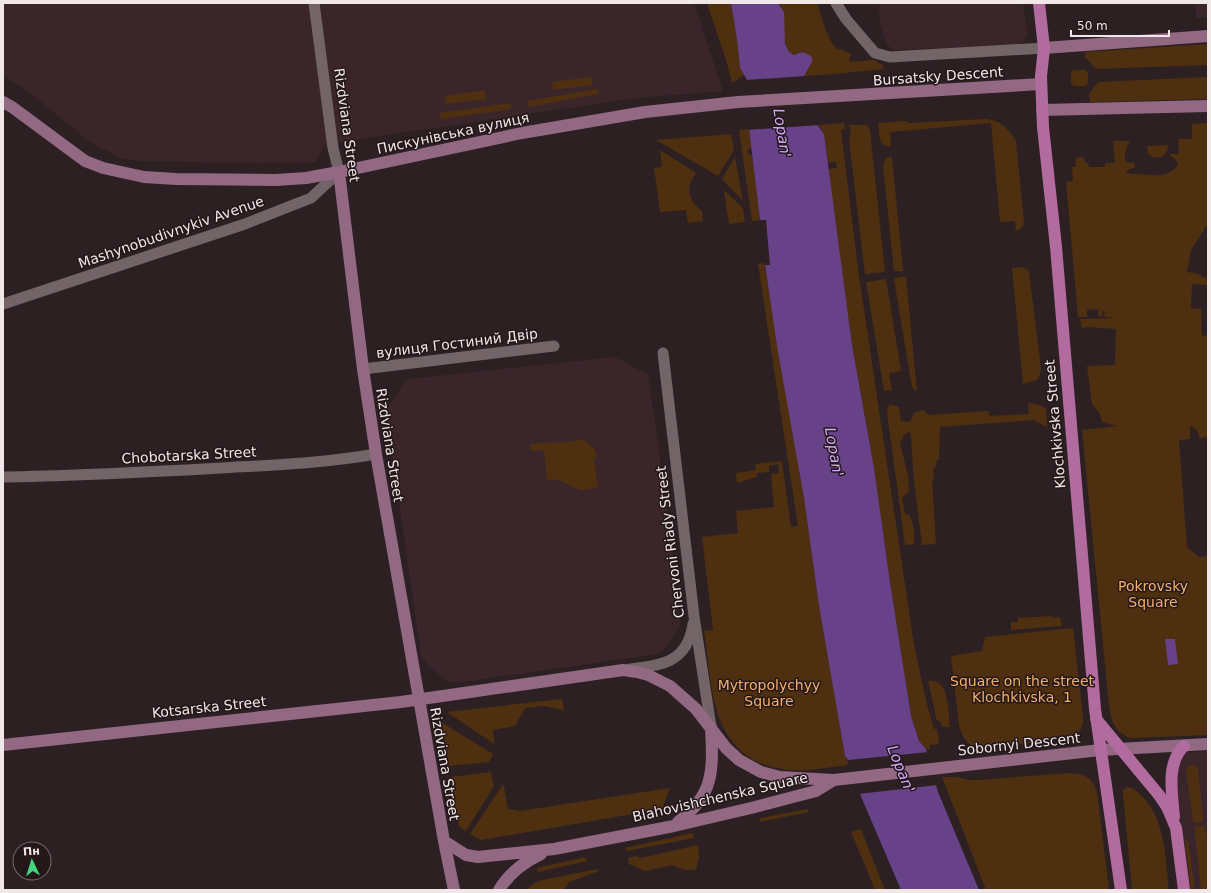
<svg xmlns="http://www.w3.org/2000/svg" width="1211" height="893" font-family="'DejaVu Sans',sans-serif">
<rect width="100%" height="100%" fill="#2d2023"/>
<!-- built -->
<path fill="#3a262a" d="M3,3H694L723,91L636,98L352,140L324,146L315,162L261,163L139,161L120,158L89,141L21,86L3,77Z
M877,3H1023L1027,34L1023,42L1018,45L895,50L891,49L886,42L880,23L879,4Z
M1195,3H1208V17L1196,18Z
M615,357L648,375L665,492L662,496L660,497L661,505L666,507L667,509L680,622L678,630L663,650L657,654L469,681L451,682L447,681L428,666L421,655L386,410L405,382L409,379Z
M1208,751V890H1189L1175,770L1183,753Z"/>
<!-- green -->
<path fill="#4e3010" d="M707,3H731L737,39L740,68L744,75L732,83L727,63Z
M778,3H817C822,17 827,40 838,50L841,49L851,54L849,60L851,62L875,60L880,64L883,65L884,69L835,74L804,76L812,62L800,52L794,55L789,52L785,44L782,8Z
M1208,44V65L1096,69L1085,57V52Z
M1074,70H1085L1088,72V83L1086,86H1074L1071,83V72Z
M591,77L593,85L553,90L552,82Z
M1208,77V99L1090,102L1089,94L1098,82Z
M598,89L599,94L528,107L527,101Z
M485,90L486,99L446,104L445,96Z
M510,103L511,109L441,119L440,113Z
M985,119C999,119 1009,129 1016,141L1024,222C1024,227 1021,229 1016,231L1015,221L1000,222L991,123L890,132L891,146C878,148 879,132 878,123L904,121L910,123Z
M844,123L845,129L841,130L858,269L914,645L927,705L934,729H937L939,744L930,745V749H926L919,741L911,716L890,582L874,468L852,345L828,169L837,168L836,162H828L824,134L818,125Z
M1208,123V223L1191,250L1187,272L1199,274L1202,277L1208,278V285L1192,284L1191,308L1201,309L1202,336L1208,335V437L1200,438L1196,429L1190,426V439L1179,440L1187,547L1199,557L1208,556V735L1131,738C1113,731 1112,722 1109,705L1082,430L1117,426L1102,422L1100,414L1092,404L1087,366L1115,365L1116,329L1089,327L1082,328L1080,319L1112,318V317H1104L1105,311H1103L1102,316L1098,317L1099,309L1087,310V317H1078L1066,182L1073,181L1072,167H1076L1075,158L1084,157L1085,163H1088L1089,167H1105V163H1115L1113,141H1130C1126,147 1123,155 1126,162L1134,163L1135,165L1134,168L1129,169L1126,172C1131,175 1134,174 1139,174C1157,175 1163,179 1178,166C1177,160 1175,157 1170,156V154H1179L1178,139H1192V124Z
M849,125H867L870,131L885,272L865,274L849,140L851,134Z
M749,129L751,148L748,150L747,152L749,154L752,155L760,220L752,221L739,130Z
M731,134L734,150L718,176L656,140Z
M1169,145C1166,156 1159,162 1148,154L1147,146Z
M660,150L696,173C685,187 688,201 702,211L703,221L688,223L686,210L660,212L654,168L662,167Z
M735,157L743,201L722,179Z
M888,157H892L903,271H894L883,166L885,160Z
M724,190L743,208L745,222L729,224Z
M764,263L804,498L819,606L845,756L849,765C829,767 808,772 788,770C710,760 713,692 704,631L713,630L702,537L738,533L736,511L774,507L771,474L779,473L778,464L769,466V472L757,473V477L737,483L736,473L756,470L755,464L782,461L791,527L798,526L758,264Z
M1021,267L1027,269L1029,272L1041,369L1040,374L1037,380L1023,384L1012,268Z
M900,277H906L917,392L912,387L894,279Z
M886,279L901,371L889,373L892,390L884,391L866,282Z
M1028,403L1040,405L1046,409L1047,427L1033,420L940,427L939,459L936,461L937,465L933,469L934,479L932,480L936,544L922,545L914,481L911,435L909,432L904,435L900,443L908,476L909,491L902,498L905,513L910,516L914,529V544L905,545L887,412L889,404L899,407L901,421L910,422L915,412L924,410L928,415L989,411V416L1029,414Z
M583,439C590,445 596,448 597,458H594L598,488C592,488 586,491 581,490C568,487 564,478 547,480L544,450L531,451L530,445C548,440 566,445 583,439Z
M1052,616V618L1060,617L1062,626L1011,630V622H1018V618Z
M1073,628L1083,716C1084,729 1078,736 1066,739L977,749C966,744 962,736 959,725L951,656L982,651L985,637Z
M928,681C950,677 948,712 950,727H942L940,721H937Z
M562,699L564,710L543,706L525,708L515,726L493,730L494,744L447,712Z
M441,722L493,754L489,762L449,766Z
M1196,765L1198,769L1203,820L1201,822L1195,823L1193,821L1186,771L1189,766Z
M491,772L494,786L466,831L459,827L450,777Z
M1070,773C1085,774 1092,777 1097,792L1109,890H986L942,777H956L969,780H978Z
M503,784L504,787L508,809L520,811L670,788L662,809L481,840L470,834Z
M1127,787C1133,787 1136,791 1140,794C1166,818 1165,858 1169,890H1132L1123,794V790Z
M808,809L809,812L760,822V818Z
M1204,826C1211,845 1208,869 1208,890H1201L1195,834V827Z
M861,829L885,890H875L851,832Z
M692,833L694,838L627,851L625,848Z
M1185,840H1188L1195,890H1191Z
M698,845L699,858L696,869C689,872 680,869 673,865L645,871L629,864L628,858L635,856L641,858Z
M585,857L587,861L538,872L537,868Z
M598,869L599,871L569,882L564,890H526L534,883L542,880Z"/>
<!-- water -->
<path fill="#684289" d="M731,3H778L784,12L785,44L789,52L794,55C802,51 805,52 812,57V62L804,76L818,126L824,134L852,345L874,468L890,582L911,716L919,741L926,749L938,792L979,890H901L860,794L850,760H848L845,756L819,606L804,498L778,352L765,265H770L766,220H760L749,129L747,80L740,68L737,39Z
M1165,639H1175L1178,664L1168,665Z"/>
<!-- pier -->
<path fill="#2d2023" d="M806,76L820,125L747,130L745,80Z
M929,752L938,785L858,794L848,760Z"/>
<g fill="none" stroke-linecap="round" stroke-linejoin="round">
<!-- street -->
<path stroke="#736467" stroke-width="11" d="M836,3L846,19L875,53L890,57L1044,48
M3,304L245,224L311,198L339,172L333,148L314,3
M663,353L694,616L711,727
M363,369L554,346
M3,477C76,476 149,472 222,468C273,465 325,463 376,454
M630,669C662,665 687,663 693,624"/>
<!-- secondary -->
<path stroke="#926883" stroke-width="12" d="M1044,48L1208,36
M3,102L12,107L85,161L103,168L144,177L176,179L276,180L306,178L339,172L522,133L645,112L738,102L1041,84
M1042,110L1208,106
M339,172L363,369L376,454L444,841L454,890
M3,745L401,702L623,670L637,672L648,675L670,686L696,709L726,748L739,760L761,772L780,777L834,780L1100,750L1208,744
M678,822C715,794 713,770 711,727
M444,841L466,855L478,857L554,849L674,826L751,808L816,791L834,780
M499,890C509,873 524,862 541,854"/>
<!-- primary -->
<path stroke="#b26b9f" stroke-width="12" d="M1039,3L1044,48L1041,76L1043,127L1056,247L1095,709L1121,890
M1096,719L1159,795L1167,807L1176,828L1184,890
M1174,817C1172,793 1166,763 1184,746"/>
</g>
<g text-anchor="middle" stroke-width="3" stroke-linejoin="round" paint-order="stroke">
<!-- street labels -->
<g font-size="14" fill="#f0e7e8" stroke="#231719">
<text transform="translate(938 76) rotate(-4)" y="5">Bursatsky Descent</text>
<text transform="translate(347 125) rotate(82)" y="5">Rizdviana Street</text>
<text transform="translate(453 133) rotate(-12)" y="5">Пискунівська вулиця</text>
<text transform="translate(171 232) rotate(-19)" y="5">Mashynobudivnykiv Avenue</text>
<text transform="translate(457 343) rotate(-7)" y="5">вулиця Гостиний Двір</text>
<text transform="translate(1055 424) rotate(-95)" y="5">Klochkivska Street</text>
<text transform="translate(390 445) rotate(81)" y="5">Rizdviana Street</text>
<text transform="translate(189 455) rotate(-3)" y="5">Chobotarska Street</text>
<text transform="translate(670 542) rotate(-97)" y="5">Chervoni Riady Street</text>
<text transform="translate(209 707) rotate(-6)" y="5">Kotsarska Street</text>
<text transform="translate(1019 744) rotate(-6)" y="5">Sobornyi Descent</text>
<text transform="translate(445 764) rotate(80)" y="5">Rizdviana Street</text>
<text transform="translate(720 797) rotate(-13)" y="5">Blahovishchenska Square</text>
</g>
<!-- park labels -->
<g font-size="14" fill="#f6b06c" stroke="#231719">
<text x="1153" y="591">Pokrovsky<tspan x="1153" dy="16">Square</tspan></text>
<text x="1022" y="686">Square on the street<tspan x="1022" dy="16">Klochkivska, 1</tspan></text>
<text x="769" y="690">Mytropolychyy<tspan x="769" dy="16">Square</tspan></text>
</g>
<!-- water labels -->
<g font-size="15" font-style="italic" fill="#d2aaf9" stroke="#231719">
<text transform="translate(782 133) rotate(81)" y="5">Lopan'</text>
<text transform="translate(834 452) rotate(80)" y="5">Lopan'</text>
<text transform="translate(901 769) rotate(68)" y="5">Lopan'</text>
</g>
</g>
<!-- border -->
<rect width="1211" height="893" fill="none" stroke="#f0e7e8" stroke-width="8"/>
<!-- north arrow -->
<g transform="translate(32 861) rotate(356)"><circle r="19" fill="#231719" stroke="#756a6c"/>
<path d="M0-3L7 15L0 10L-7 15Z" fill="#40d77c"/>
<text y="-6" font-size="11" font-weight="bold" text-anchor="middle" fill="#f0e7e8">Пн</text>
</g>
<!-- scale -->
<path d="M1071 30v6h98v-6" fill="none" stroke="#f0e7e8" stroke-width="2"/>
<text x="1077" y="30" font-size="12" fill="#f0e7e8" stroke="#231719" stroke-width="3" paint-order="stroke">50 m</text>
</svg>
